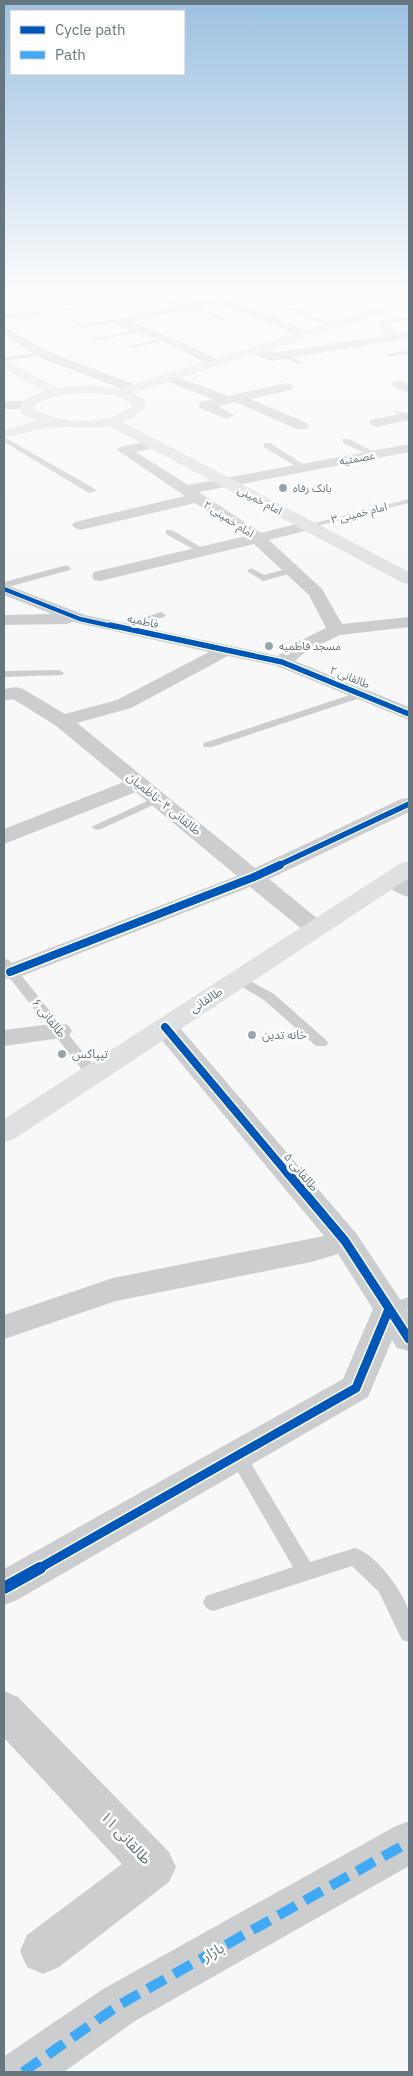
<svg xmlns="http://www.w3.org/2000/svg" width="413" height="2076" font-family="'IBM Plex Sans','Noto Sans Arabic',sans-serif">
<rect width="100%" height="100%" fill="#f8f8f8"/>
<g fill="none" stroke-linecap="round" stroke-linejoin="round">
<!-- lane -->
<path fill="#cbcdce" fill-rule="evenodd" d="M165,300H169L180,308L175,309L165,302Z
M189,303L224,318L225,319L220,320L187,306Z
M74,308L72,311L4,319V315Z
M288,308H292L336,325L331,326L288,310Z
M409,317V321L384,324L401,336L399,339L381,329L377,323Z
M119,319L121,322L81,328L72,322L75,320L82,324Z
M142,328L144,331L94,341L91,339Z
M166,337L168,340L131,348L128,346Z
M409,350V354L387,357L384,355Z
M42,352L45,354L44,355L4,361V357Z
M282,353L302,362L303,363L298,364L280,356L279,355Z
M394,410L409,414V418L394,412Z
M4,437L95,489L96,491L89,493L4,442Z
M343,439H349L380,455L373,457L343,443Z
M264,443H270L309,468L302,470L264,447Z
M409,499V503L308,528L304,526Z
M166,530H172L207,551L200,553L166,534Z
M67,565L71,568L70,570L4,588V582Z
M293,567L297,570L296,572L263,581L247,571L251,568L264,575Z
M161,612L166,615L164,617L120,630L115,627Z
M59,670L64,673L62,675L4,677V671Z
M362,691L366,692V696L212,747H204L203,745L204,743Z
M158,796L164,799L162,801L101,829L97,830L91,827Z
M4,959L9,960L98,1071L100,1074L98,1077H88L4,971Z
M239,975L274,994L326,1040L328,1043L326,1046H316L264,1000L234,982L232,979L234,976Z
M409,1297V1309L389,1315L383,1313L381,1309L383,1305Z
M237,1447L243,1450L310,1562L355,1548C377,1555 401,1589 409,1611C411,1620 409,1633 409,1642L402,1640L379,1592L352,1566L213,1611L206,1608L203,1602L206,1596L293,1567L228,1455L231,1450Z"/>
<!-- street -->
<path fill="#cbcdce" fill-rule="evenodd" d="M247,295L246,297L232,300L310,332L312,334L306,337L302,336L219,303L131,322L177,340L218,360L220,363L214,367L169,344L115,323L113,321L119,318L219,296Z
M4,326L46,351L136,385L138,388L132,392L128,391L38,357L4,334Z
M409,332V338L272,361L250,353L248,350L254,346L273,353Z
M167,373L228,396L287,383L291,384L293,387L291,390L250,399L307,423L309,426L307,429H297L235,402L218,406L234,415L227,419L200,408L199,405L200,402L213,399L163,380L161,377Z
M398,380L409,384V393L394,387L392,384L394,381Z
M4,401H27L33,405L27,409H4Z
M409,412V420L376,427L369,423L371,420Z
M155,440L160,441L162,444L160,447L136,452L188,485L409,444V452L199,492L261,533L308,521L313,523L316,526L313,529L269,540L322,589L342,624L409,617V627L340,635L305,652L295,661L409,707V720L277,666L228,656L131,708L77,723L255,868L401,799L409,798V812L269,879L324,924L328,929L324,934L316,936L308,934L250,887L19,977L10,979L4,978V966L237,876L136,792L4,844V829L124,782L55,725L13,699L4,701V689L16,687L23,689L65,714L117,700L209,652L73,622L66,624L4,625V615L52,614L4,595V584L85,615L278,656L293,644L326,628L309,595L254,544L100,581L94,580L92,576L94,572L246,536L195,503L80,530L75,528L72,525L75,522L185,496L117,450L119,447Z
M393,872L401,874L409,880V897C399,895 388,888 382,879L385,874Z
M165,1019L174,1021L356,1233L409,1313V1351L397,1348L392,1340L368,1397L17,1600L4,1605V1569L343,1379L373,1309L338,1254L311,1262L116,1301L4,1339V1315L113,1278L324,1236L156,1033L152,1027L156,1021Z
M59,1023L68,1025L72,1031L68,1037L4,1046V1030Z
M4,1691L18,1697L169,1852L176,1867L169,1882L59,1967L43,1974L27,1967L20,1951L27,1935L122,1864L4,1738Z
M409,1821V1866L135,2021L64,2072H4V2061L6,2055L103,1989L394,1827Z"/>
<!-- secondary -->
<path fill="#dfe0e1" fill-rule="evenodd" d="M409,298V305L133,393L143,399L146,407L134,417L123,422L409,572V584L403,583L109,426C91,429 75,426 58,427C39,428 22,434 4,438V430L37,421L22,414L20,405L29,397L44,391L4,369V360L58,388L90,385L119,389ZM90,393C103,394 124,394 132,406C107,426 61,425 34,409V406C50,394 70,394 90,393Z
M409,861V878L14,1139L4,1142V1119L401,863Z"/>
<!-- quiet -->
<path stroke="#3fa9f5" stroke-width="10" stroke-dasharray="20 10" stroke-linecap="butt" d="M23,2072L119,2005L409,1842"/>
<defs>
<path id="cycleway-far4" d="M4,589L80,619L116,627"/>
<path id="cycleway-far3" d="M110,625L282,662L409,714
M277,866L409,804"/>
<path id="cycleway-far2" d="M10,972L254,877L280,865
M165,1027L288,1174"/>
<path id="cycleway-far1" d="M287,1172L345,1241L409,1339
M38,1569L356,1388L389,1309"/>
<path id="cycleway" d="M4,1588L40,1568"/>
</defs>
<!-- cycleway-far4 casing -->
<use href="#cycleway-far4" stroke="#fff" stroke-width="6"/>
<!-- cycleway-far3 casing -->
<use href="#cycleway-far3" stroke="#fff" stroke-width="8"/>
<!-- cycleway-far2 casing -->
<use href="#cycleway-far2" stroke="#fff" stroke-width="11"/>
<!-- cycleway-far1 casing -->
<use href="#cycleway-far1" stroke="#fff" stroke-width="12"/>
<!-- cycleway casing -->
<use href="#cycleway" stroke="#fff" stroke-width="15"/>
<!-- cycleway-far4 -->
<use href="#cycleway-far4" stroke="#0057b8" stroke-width="4.5"/>
<!-- cycleway-far3 -->
<use href="#cycleway-far3" stroke="#0057b8" stroke-width="5.5"/>
<!-- cycleway-far2 -->
<use href="#cycleway-far2" stroke="#0057b8" stroke-width="8"/>
<!-- cycleway-far1 -->
<use href="#cycleway-far1" stroke="#0057b8" stroke-width="9"/>
<!-- cycleway -->
<use href="#cycleway" stroke="#0057b8" stroke-width="12"/>
</g>
<!-- sky -->
<linearGradient id="sky" x2="0" y2="1"><stop stop-color="#9dc1e2"/><stop offset="0.5" stop-color="#fcfcfc"/><stop offset="1" stop-color="#fcfcfc" stop-opacity="0"/></linearGradient>
<rect width="413" height="585" fill="url(#sky)"/>
<!-- markers -->
<g fill="#98a4ab" stroke="#fff" stroke-width="2">
<circle cx="283" cy="488" r="5"/>
<circle cx="269" cy="646" r="5"/>
<circle cx="252" cy="1035" r="5"/>
<circle cx="62" cy="1054" r="5"/>
</g>
<g text-anchor="middle" stroke-width="5" stroke-linejoin="round" paint-order="stroke">
<!-- far-street labels -->
<g font-size="11" fill="#657681" stroke="#fff">
<text transform="translate(357 458) rotate(-10)" y="4">عصمتیه</text>
<text transform="translate(260 500) rotate(28)" y="4">امام خمینی</text>
<text transform="translate(359 513) rotate(-14)" y="4">امام خمینی ۳</text>
<text transform="translate(229 519) rotate(33)" y="4">امام خمینی ۲</text>
<text transform="translate(143 621) rotate(12)" y="4">فاطمیه</text>
<text transform="translate(350 677) rotate(22)" y="4">طالقانی ۲</text>
</g>
<!-- far-poi labels -->
<g font-size="11" fill="#657681" stroke="#fff" text-anchor="start">
<text x="293" y="492">بانک رفاه</text>
<text x="279" y="650">مسجد فاطمیه</text>
</g>
<!-- street labels -->
<g font-size="12" fill="#657681" stroke="#fff">
<text transform="translate(164 804) rotate(39)" y="4">طالقانی ۴ -ناظمیان</text>
<text transform="translate(206 1000) rotate(-33)" y="4">طالقانی</text>
<text transform="translate(49 1018) rotate(51)" y="4">طالقانی ۶</text>
<text transform="translate(301 1172) rotate(50)" y="4">طالقانی ۵</text>
</g>
<!-- poi labels -->
<g font-size="12" fill="#657681" stroke="#fff" text-anchor="start">
<text x="262" y="1039">خانه تدین</text>
<text x="72" y="1058">تیپاکس</text>
</g>
<!-- near-street labels -->
<g font-size="15" fill="#657681" stroke="#fff">
<text transform="translate(126 1838) rotate(47)" y="5">طالقانی ۱۱</text>
<text transform="translate(213 1952) rotate(-29)" y="5">بازار</text>
</g>
</g>
<!-- border -->
<rect width="413" height="2076" fill="none" stroke="#657681" stroke-width="10"/>
<!-- legend -->
<rect x="10" y="10" width="175" height="65" fill="#ffffff" stroke="#c1c8cd"/>
<rect x="20" y="26" width="25" height="8" fill="#0057b8" stroke="#c1c8cd"/>
<text x="55" y="35" font-size="15" fill="#657681">Cycle path</text>
<rect x="20" y="51" width="25" height="8" fill="#3fa9f5" stroke="#c1c8cd"/>
<text x="55" y="60" font-size="15" fill="#657681">Path</text>
</svg>
